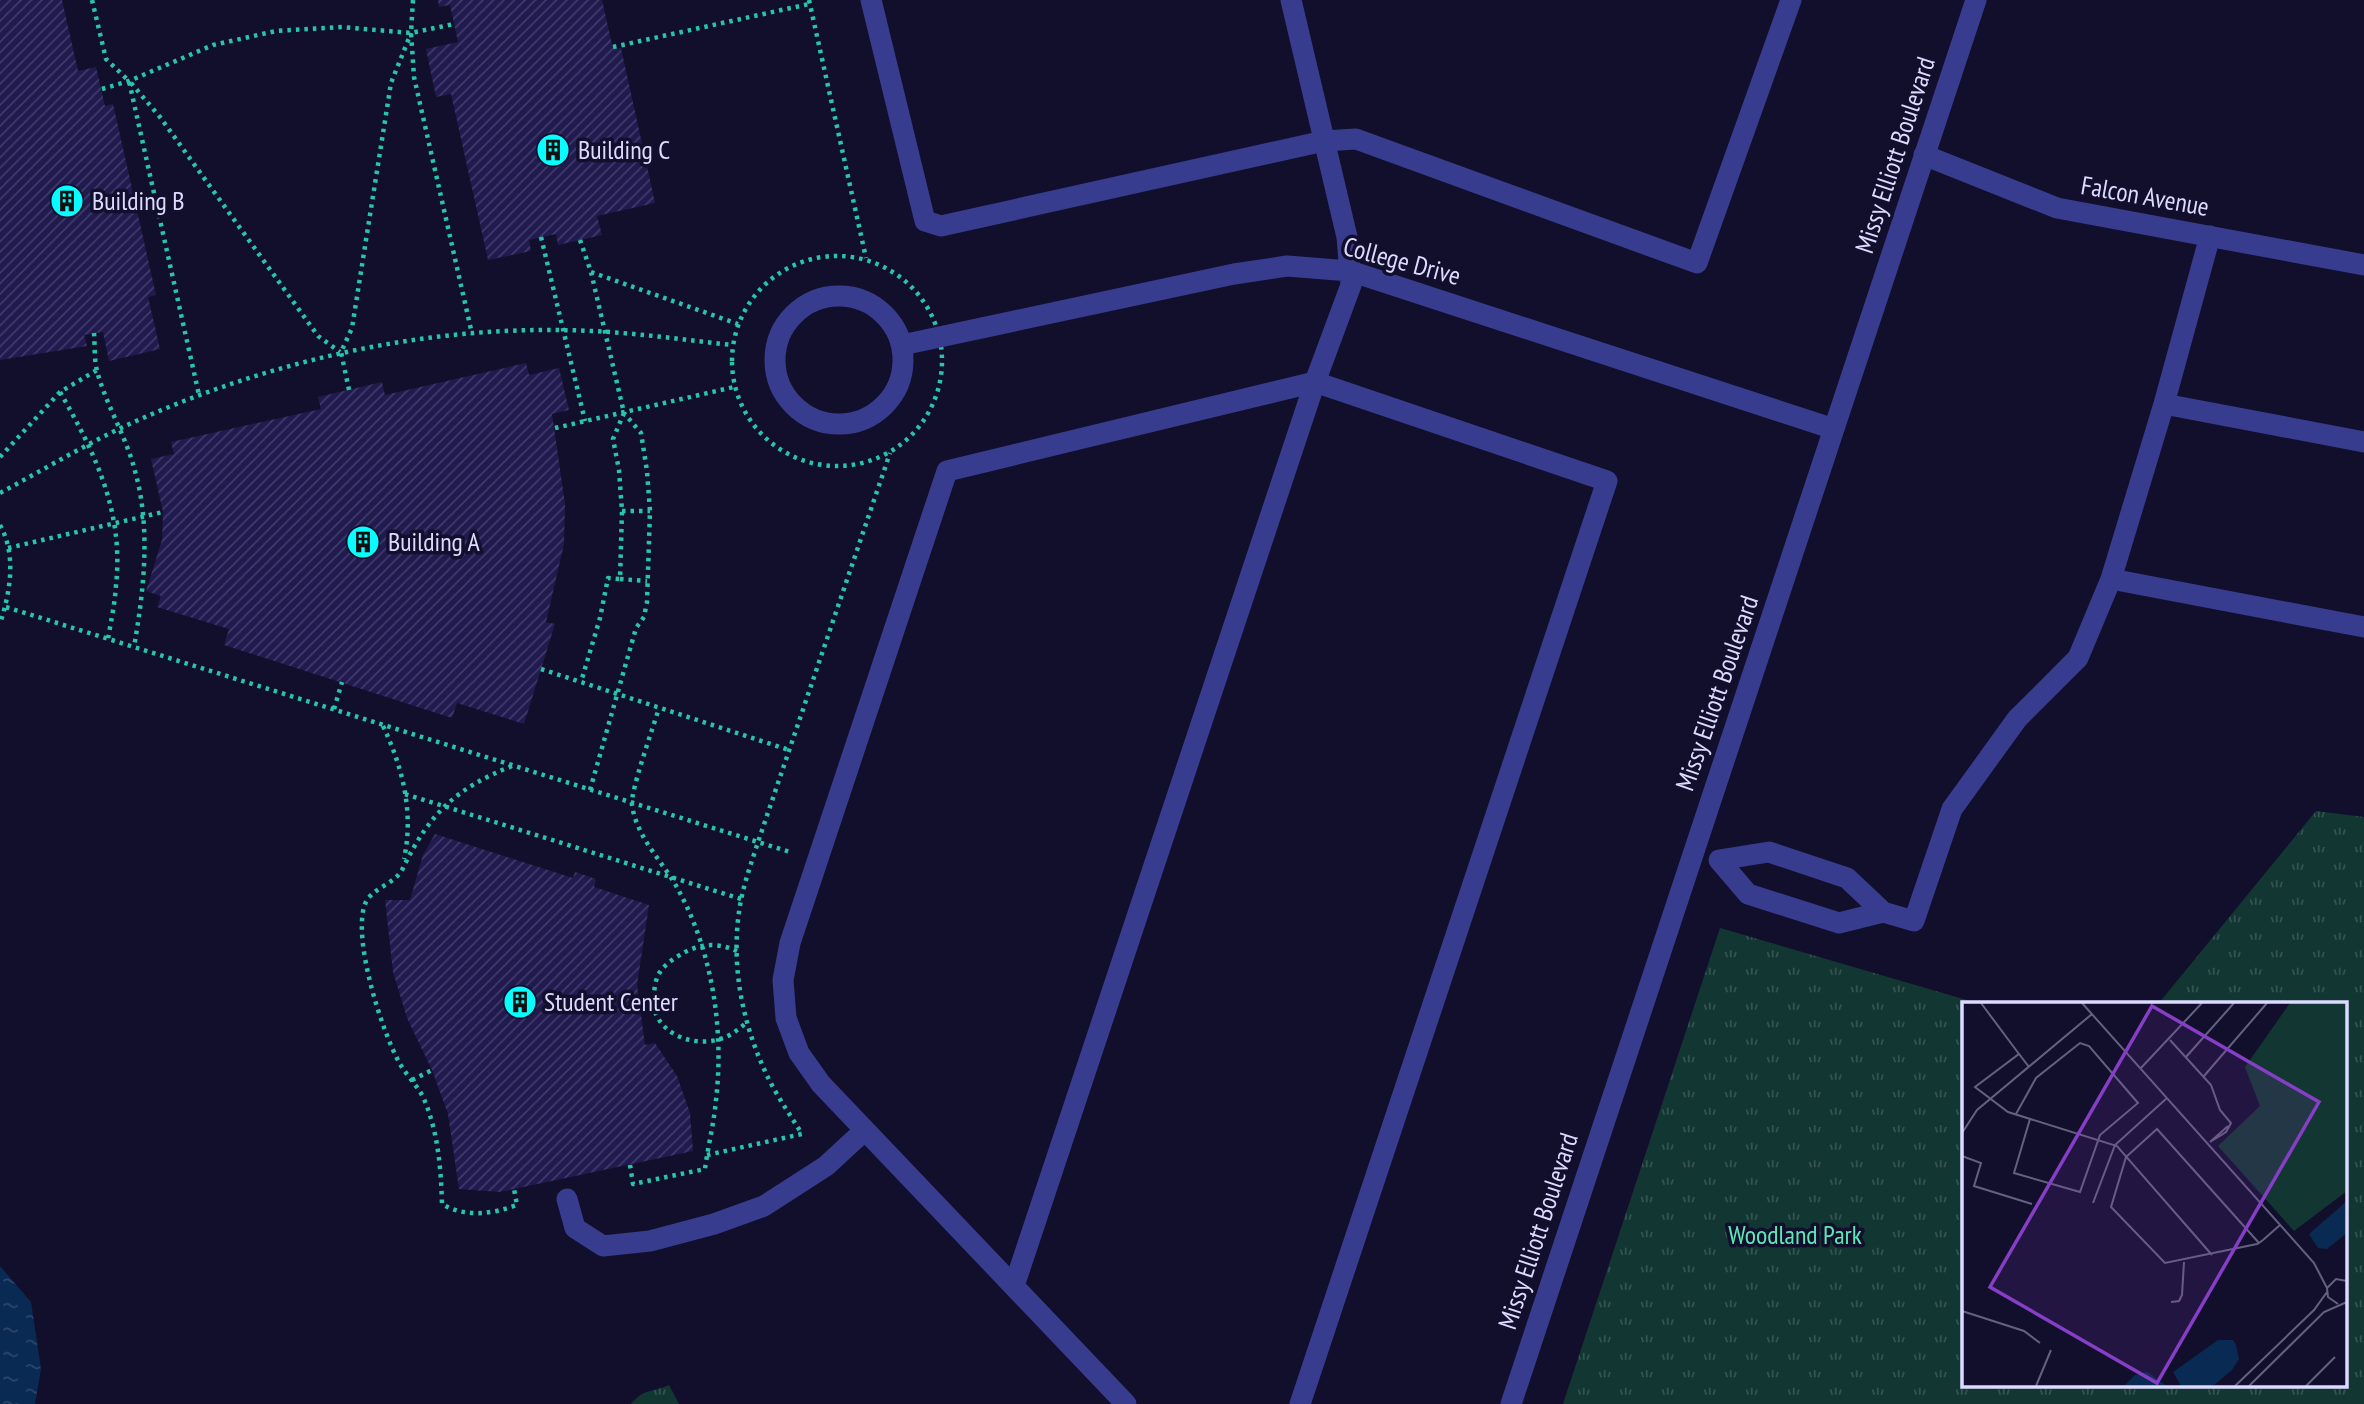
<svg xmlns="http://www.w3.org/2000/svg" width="2364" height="1404" font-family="'PT Sans Narrow',sans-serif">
<defs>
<pattern id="park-tufts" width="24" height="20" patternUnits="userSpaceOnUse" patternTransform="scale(1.75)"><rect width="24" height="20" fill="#123732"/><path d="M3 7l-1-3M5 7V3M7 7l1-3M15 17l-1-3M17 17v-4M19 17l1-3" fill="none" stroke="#345351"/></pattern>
<pattern id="water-ripples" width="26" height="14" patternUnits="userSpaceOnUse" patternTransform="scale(1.75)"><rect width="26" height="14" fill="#092a52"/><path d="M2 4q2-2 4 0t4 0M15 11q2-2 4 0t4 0" fill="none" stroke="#2c486c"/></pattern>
<pattern id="building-hatch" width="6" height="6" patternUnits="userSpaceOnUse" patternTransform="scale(1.75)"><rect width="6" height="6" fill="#201a4f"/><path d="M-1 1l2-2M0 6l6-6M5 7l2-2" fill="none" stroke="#403b69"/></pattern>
</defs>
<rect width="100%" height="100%" fill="#120f2c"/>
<!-- park -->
<path fill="url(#park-tufts)" d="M2316,811L2364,817V1404H1563L1720,928L1977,1003H1963V1385H2345V1003H2159Z
M669,1385L679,1404H631C644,1388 652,1393 669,1385Z"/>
<!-- water -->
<path fill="url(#water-ripples)" d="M0,1266L31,1302L41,1369L35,1404H0Z"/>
<!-- building -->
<path fill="url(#building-hatch)" d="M0,0H62L78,71L96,67L105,106L113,104L156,295L148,297L160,349L109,361L103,332L84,335L87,346L0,360Z
M438,0H602L613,49L621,48L655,203L597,216L602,235L558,245L556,234L529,240L531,251L488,260L451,94L436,97L426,49L458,42L450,5L439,7Z
M526,363L529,375L559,368L569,410L552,414L565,504L564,544L546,622L555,624L524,724L457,703L452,718L224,645L229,629L157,607L161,596L146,591L162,540L163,512L151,459L174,454L171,442L321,409L318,397L382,382L385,395Z
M435,834L573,878L575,872L596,879L594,887L649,905L637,985L645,1045L655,1043L677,1076L690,1113L693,1151L500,1192L459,1189L448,1114L432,1070L407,1018L393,972L385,900H410L423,855Z"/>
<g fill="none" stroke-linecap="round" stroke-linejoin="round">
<!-- path -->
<path stroke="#28c5ad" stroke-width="4.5" stroke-dasharray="3.5 5" stroke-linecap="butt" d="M92,0L106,59L129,81L199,395
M413,0L411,33L414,77L472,334
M809,0L866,258
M613,47L809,4
M131,83L160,117L318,336L340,352
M102,89L129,81L213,45L276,31L342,27L411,33L454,24
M541,237L585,421
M580,240L591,272L624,413L613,439L619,470L622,511L620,579L608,578L600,618L581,682
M732 361a105 105 0 1 1 210 0a105 105 0 1 1-210 0Z
M591,272L738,324
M94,333C95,345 94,359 97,371C106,405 126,436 135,471C151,527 144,590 134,647
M349,390L341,352L352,328L391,83L411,33
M60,392C95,453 124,512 116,585C115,603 111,621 108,639
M555,428L734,387
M0,457L60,392L97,370
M0,493C45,469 89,442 136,421C287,354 456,319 622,333C659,336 695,341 732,345
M622,511H650
M0,525C17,556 10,592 0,624
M8,548L163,512
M620,579L647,581
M6,607L790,852
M541,669L789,750
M334,709L342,682
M383,726C403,768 414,813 404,859
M512,766C456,788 429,814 403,868C395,885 372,887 365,904C352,939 382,1032 400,1064C407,1076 418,1086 424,1099C438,1132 441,1168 442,1204C466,1218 492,1214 517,1205L514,1189
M590,790L636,628L644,617L647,602L650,511L647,471L641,433L624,413
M405,794L741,899
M737,951C719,943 703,943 685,952C676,957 666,963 660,972C656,977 655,986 654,992C647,1029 689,1049 720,1039C731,1036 739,1029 747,1022
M412,1080L432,1070
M707,1155L802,1134C789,1113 774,1092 764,1069C740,1016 730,957 741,900C745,880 752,861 758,842L890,453
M630,1165L633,1184L705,1169C708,1146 714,1123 716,1100C724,1031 713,955 680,893C665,863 637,840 632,805C630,792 654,725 659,708"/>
<!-- minor -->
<path stroke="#383c8e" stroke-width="21" d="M871,0L925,221L941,226L1324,141L1356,139L1697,263L1791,0
M1924,155L2057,208L2364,265
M775 360a64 64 0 1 1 128 0a64 64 0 1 1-128 0Z
M902,345L1234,274L1287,266L1350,271L1834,429
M2164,404L2364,442
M2111,579L2364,627
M1883,912L1839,923L1748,894L1719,860L1769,852L1847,878L1883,912L1914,921L1952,809L2017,719L2078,658L2111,579L2164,404L2210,236
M567,1199L575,1228L603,1246L650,1241L714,1224L764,1206L826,1166L865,1130
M1014,1286L1315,382L1351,285L1347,237L1291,0
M1126,1404L821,1084L799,1053L786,1018L783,980L790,943L947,471L1315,382L1607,481L1300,1404
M1511,1404L1976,0"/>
</g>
<!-- icons -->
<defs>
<symbol id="building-disc" viewBox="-11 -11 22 22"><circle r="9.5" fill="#07fdff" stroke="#120f2c"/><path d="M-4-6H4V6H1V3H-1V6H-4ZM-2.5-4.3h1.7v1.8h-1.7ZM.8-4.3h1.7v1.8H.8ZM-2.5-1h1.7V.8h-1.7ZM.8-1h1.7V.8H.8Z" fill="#111"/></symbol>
</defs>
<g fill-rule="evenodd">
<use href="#building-disc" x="534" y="131" width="38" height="38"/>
<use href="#building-disc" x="48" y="182" width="38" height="38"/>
<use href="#building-disc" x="344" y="523" width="38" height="38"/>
<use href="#building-disc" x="501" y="983" width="38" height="38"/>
</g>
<g text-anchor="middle" stroke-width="7" stroke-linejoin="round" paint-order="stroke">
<!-- poi labels -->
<g font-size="26" fill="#dcdbff" stroke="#120f2c" text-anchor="start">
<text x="578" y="159">Building C</text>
<text x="92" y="210">Building B</text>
<text x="388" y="551">Building A</text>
<text x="544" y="1011">Student Center</text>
</g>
<!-- street labels -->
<g font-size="26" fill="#dcdbff" stroke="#120f2c">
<text transform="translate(1895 155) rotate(-72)" y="9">Missy Elliott Boulevard</text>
<text transform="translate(2145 196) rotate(10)" y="9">Falcon Avenue</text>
<text transform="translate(1402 261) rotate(15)" y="9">College Drive</text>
<text transform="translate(1717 693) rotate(-71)" y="9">Missy Elliott Boulevard</text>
<text transform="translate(1538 1231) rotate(-72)" y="9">Missy Elliott Boulevard</text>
</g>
<!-- park labels -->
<g font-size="26" fill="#5ee8b9" stroke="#120f2c">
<text x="1795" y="1244">Woodland Park</text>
</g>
</g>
<!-- overview -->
<g transform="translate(1962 1002)">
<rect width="385" height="385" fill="#120f2c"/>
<path d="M328,1H385V189L332,229L256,144L298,104L283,65Z" fill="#123732"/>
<path d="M385,199V231L365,247L356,246L347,232ZM256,338H271L274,343L277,357L270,368L251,384H219L211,370ZM185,370L205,384H162L173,373Z" fill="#092a52"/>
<path fill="none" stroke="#636180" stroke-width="2" d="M19,1L57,52M120,1L352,261L365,286M208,38L249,83L258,108L269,121L264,130L248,140L266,124M224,55L272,1M67,65L57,52L13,85L46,110L155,144L250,253M178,67L240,1M242,74L305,1M54,112L74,76L118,41L127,44L176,101L138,133L118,190L52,171L68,117M0,131L15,108L130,12M0,154L19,161L12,184L70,202M131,201L153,143L205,96M297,241L195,127L164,155L149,205L203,261L295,242L297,241L301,238L318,223M209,300L217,299L220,293L222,260M376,302L366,295L365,286L374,277L385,279M0,309L62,329L78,341M74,384L89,348M273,384L352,308L365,290M287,384L362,310L385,300M344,384L373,355"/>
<path fill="#853ec5" fill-opacity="0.15" stroke="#853ec5" stroke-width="3.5" d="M190,4L357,100L195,381L28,285Z"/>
<rect width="385" height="385" fill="none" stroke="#dcdbff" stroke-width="3.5"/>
</g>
</svg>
